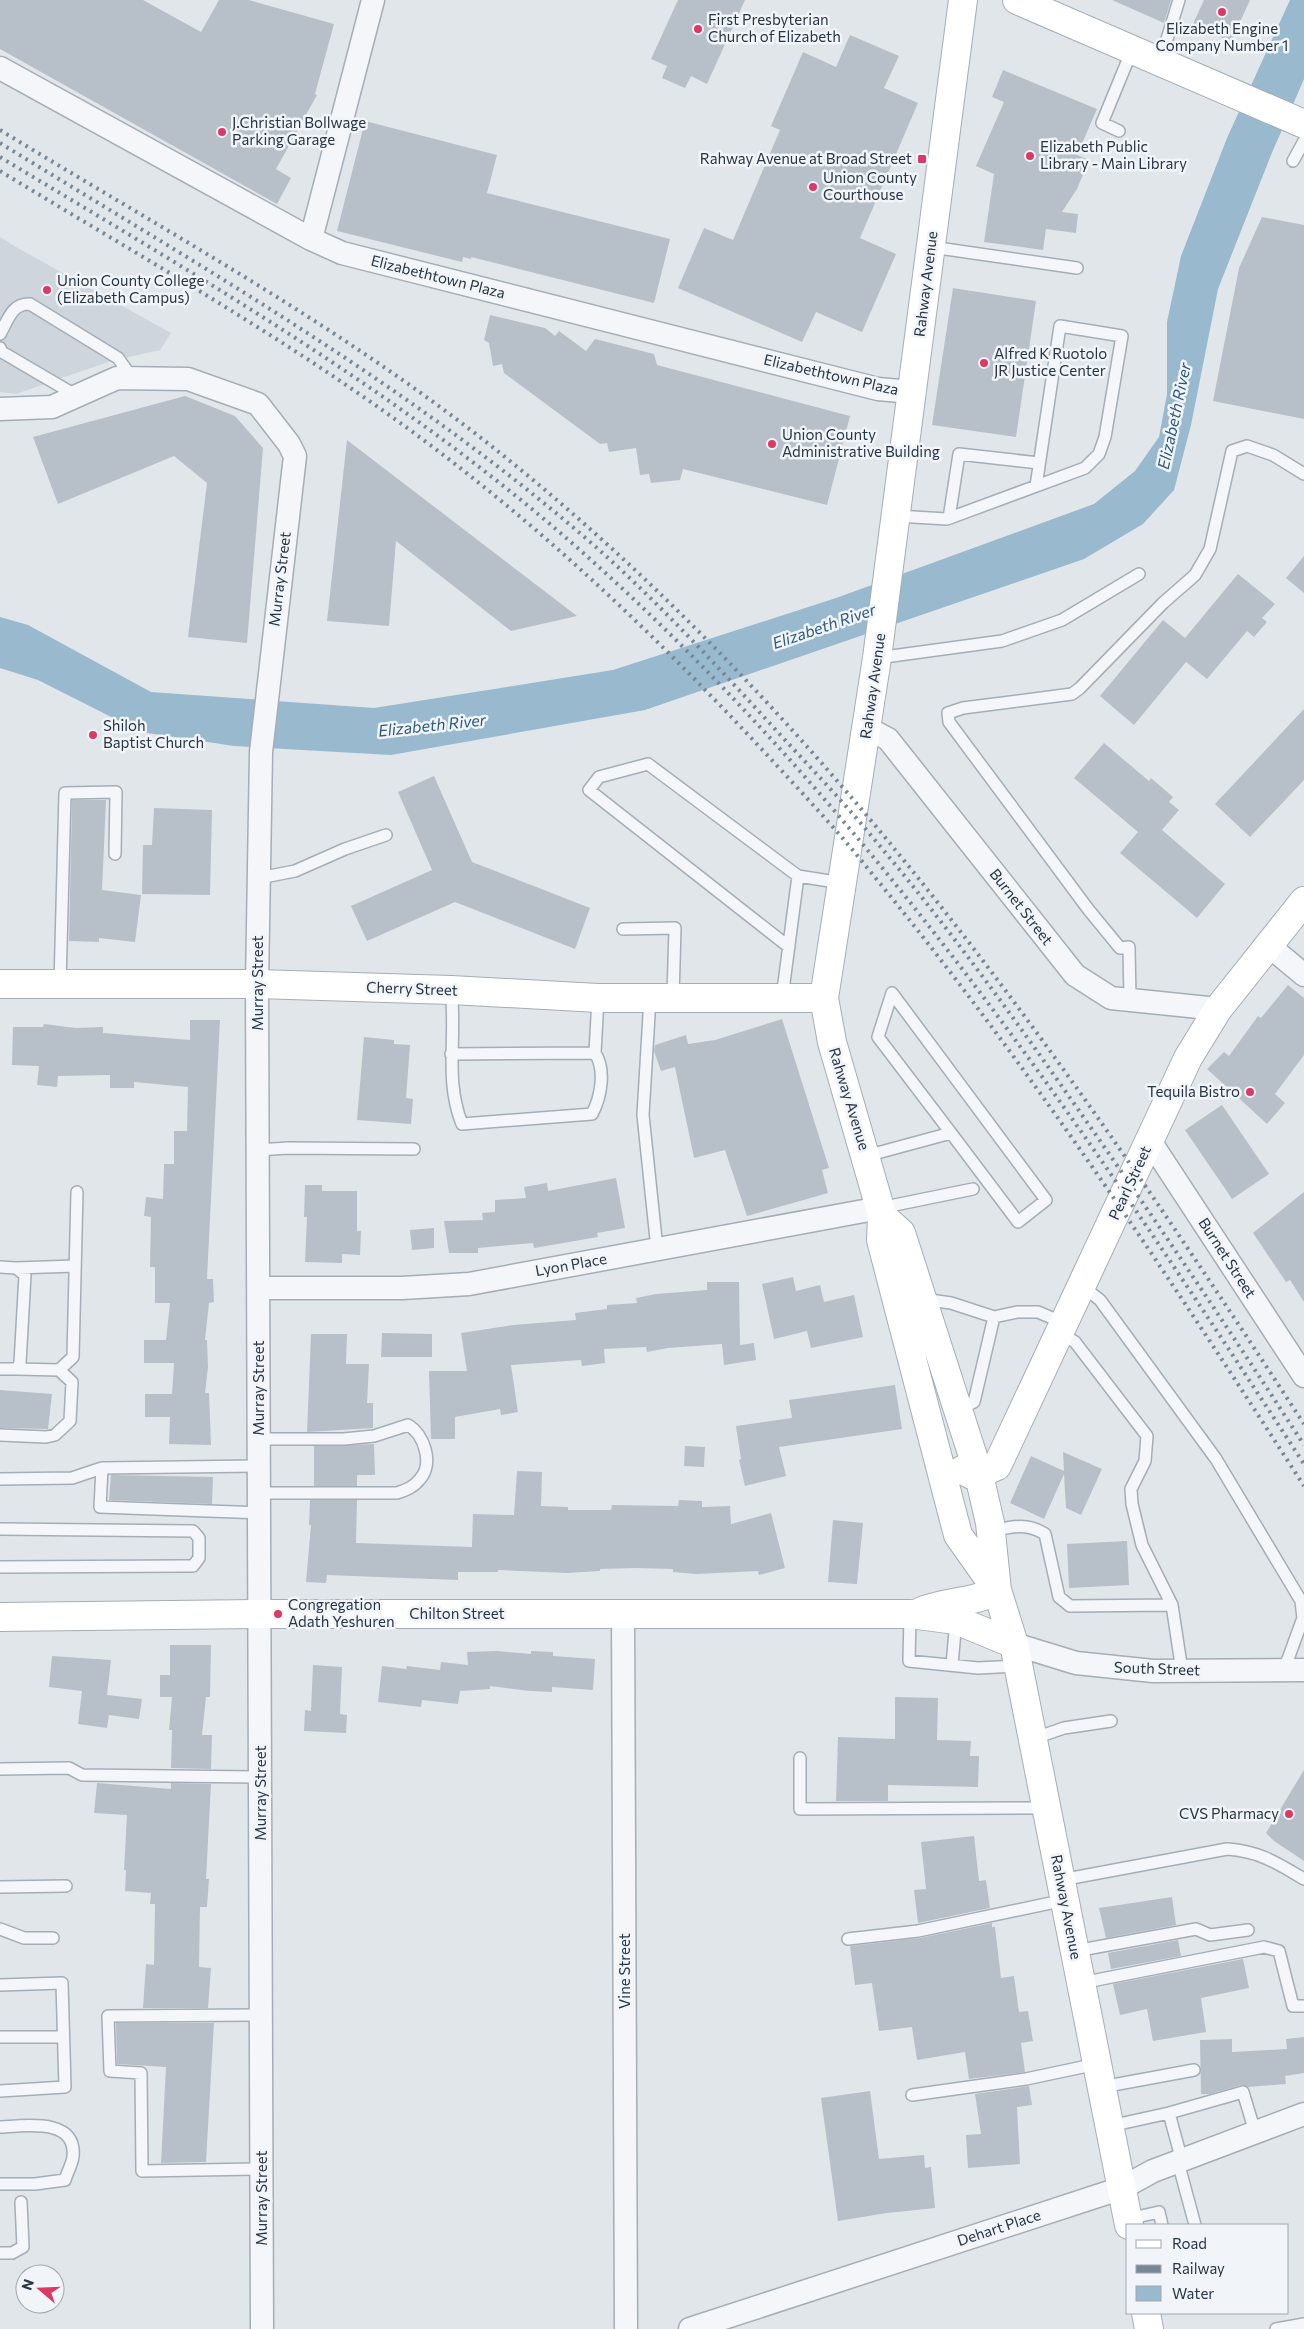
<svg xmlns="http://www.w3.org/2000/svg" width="1304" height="2329" font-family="Commissioner,sans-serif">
<rect width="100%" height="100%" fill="#e1e6eb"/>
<!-- built -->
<path fill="#ced5dd" d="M0,237L16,247L171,333L160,350L111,361L16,394L0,392Z"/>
<!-- water -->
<path fill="#98b9ce" d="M1290,0H1304V79L1271,155L1218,289L1191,425L1174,490L1143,524L1084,559L645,710L391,755L234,746L141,732L38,680L0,668V617L28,625L151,692L374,708L613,670L836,598L1094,504L1135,471L1159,437L1167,394V322L1181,256L1227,138Z"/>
<!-- building -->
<path fill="#b7c0c9" d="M0,0H143L201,32L219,0H249L334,24L315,94L317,95L276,169L291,178L277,204L0,49Z
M678,0H745L707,84L691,76L685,88L662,78L667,66L651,59Z
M1112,0H1171L1164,23Z
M1204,0H1250L1231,42L1193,24Z
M850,35L899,56L884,88L918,103L860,238L896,254L862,332L816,312L802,342L678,288L704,228L733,240L780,130L771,126L803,52L836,67Z
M1003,70L1097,109L1077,155L1089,160L1077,189L1062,212L1078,214L1076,233L1046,229L1043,250L984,242L994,174L976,166L1004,102L992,97Z
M365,121L497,155L487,193L670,239L654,303L471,257V259L463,257L462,262L337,231Z
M1262,217L1304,225V419L1213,401L1239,268Z
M953,288L1036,301L1016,437L932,425Z
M490,315L545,328L555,336L559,331L586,351L595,339L654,354L657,365L850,416L827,505L683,469L680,480L651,483L649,474L640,475L636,448L609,452L607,443L600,444L504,373L502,364L493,366L489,343L484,340Z
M185,396L235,416L263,448L247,643L188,637L207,483L174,456L58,504L33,437Z
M347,440L577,616L511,631L396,541L389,626L327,621Z
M1304,556V593L1286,578Z
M1238,574L1275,604L1262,618L1267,622L1254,637L1247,631L1207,679L1186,662L1134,725L1100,696L1163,620L1185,638Z
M1304,709V780L1250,837L1215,804Z
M1104,743L1149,781L1151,778L1173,797L1169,802L1179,810L1162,830L1225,884L1197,918L1120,853L1138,832L1074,778Z
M434,776L472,862L590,908L575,949L455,902L367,941L351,906L432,870L398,792Z
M72,800H106L102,890L141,895L135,942L99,938V942L69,941Z
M154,808L212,810L210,895L142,894L143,845H152Z
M1288,985L1304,998V1055L1275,1094L1285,1103L1267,1124L1207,1069L1224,1052L1229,1056L1258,1016L1261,1018Z
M782,1019L829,1168L822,1170L828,1193L747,1216L725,1150L694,1158L675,1067L661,1071L654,1051L655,1045L686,1035L688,1044L715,1040Z
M190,1020H220L207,1279H213L214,1302L209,1303L205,1340H207L208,1367L205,1393H209L211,1445L169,1444L170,1417H145V1394H172L174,1363H144V1340H166L170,1303H155V1267H150L151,1217L144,1216L146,1197L163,1199L164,1164H174V1131H187L188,1087L134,1082V1088H110V1075L58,1076L57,1087L37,1085L39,1066L12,1065L13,1027H43L44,1024L76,1028L103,1027V1033L190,1040Z
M364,1037L394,1040V1044L410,1045L406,1098L413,1099L411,1124L357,1120Z
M1222,1105L1269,1174L1232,1199L1185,1130Z
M616,1178L625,1228L597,1233L598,1237L534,1248L533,1243L478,1248V1253H449L444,1221L483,1220L482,1213L495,1212V1200L526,1198L524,1187L547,1183L548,1191Z
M305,1185H322V1191H357V1231H361L360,1255L342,1254V1263L305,1262L307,1217H304Z
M1304,1192V1302L1290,1280L1286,1282L1253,1233Z
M434,1228V1248L412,1250L410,1230Z
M793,1277L796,1291L820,1285L824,1302L854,1295L863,1337L811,1348L807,1331L774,1339L762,1284Z
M707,1282H739L740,1345L754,1343L756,1360L724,1365L722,1344L668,1348L647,1352L646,1347L604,1349L605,1363L582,1366L581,1360L511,1365L518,1412L501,1415L500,1409L455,1417V1439H431L429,1371H467L461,1333L513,1325L576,1320L575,1313L607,1309V1305L637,1303L636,1298L656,1294L707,1290Z
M382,1333L432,1334V1357H381Z
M311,1334H347L346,1364H369L367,1403H373V1428L307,1432Z
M895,1385L902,1429L779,1447L786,1476L745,1486L739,1460L741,1459L736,1426L792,1418L789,1400Z
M0,1390L52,1394L48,1429L0,1428Z
M374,1444L375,1475H357V1486H314V1446Z
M685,1446L705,1447L704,1467L684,1466Z
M1063,1452L1102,1469L1081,1515L1066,1508L1064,1474L1044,1519L1010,1503L1031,1456L1064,1471Z
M517,1471L542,1472L541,1506L568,1507V1510H611L612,1505L678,1506L679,1500L702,1501V1507L730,1506L731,1524L771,1513L785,1568L759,1575L758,1571L696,1574L673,1572V1569L637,1568L600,1569V1571L567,1573L498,1570V1572H458V1580L327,1575L326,1583L306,1582L311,1525H309L310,1500H357L356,1543L472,1547L473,1514L514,1515Z
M111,1475L213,1477L212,1504L109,1500Z
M833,1520L863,1523L857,1584L828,1582Z
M1127,1541L1129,1585L1069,1588L1067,1544Z
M170,1645H211L210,1697H206L202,1735H212L211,1769L171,1768L172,1730H169L172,1697H160V1675H170Z
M497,1651L531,1654V1651L553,1652V1656L595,1659L593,1690L552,1687V1692L530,1691L490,1686V1689L460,1691L458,1704L422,1700L421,1707L378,1702L382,1666L406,1669L407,1666L440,1670L441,1662L468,1665L467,1652Z
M52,1656L111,1660L107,1695L142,1699L139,1719L109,1715L107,1728L78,1724L82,1691L49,1687Z
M313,1665L342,1667L340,1714L347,1715L346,1733L304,1731L305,1710L311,1711Z
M895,1697L938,1698L937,1740L971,1741L970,1756H979L978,1787L888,1785V1801H836L838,1737L895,1739Z
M1304,1770V1861L1274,1841L1266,1833Z
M97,1783L171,1789V1783L211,1784L206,1879H209L207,1907H200L199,1967L211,1968L208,2008H143L146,1964L154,1965L155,1904H150L151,1893L125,1891L126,1870H124L127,1815L94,1813Z
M974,1836L979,1881L986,1880L990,1908L918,1923L914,1890L926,1889L921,1842Z
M1172,1897L1176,1925L1106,1938L1099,1908Z
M992,1923V1927H995L1001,1978L1014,1976L1019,2012L1028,2011L1033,2041L1021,2043L1025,2072L969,2079L965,2052L917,2060L912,2027L879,2031L872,1983L855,1985L850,1946L920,1938Z
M1178,1940L1181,1956L1111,1969L1108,1953Z
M1243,1959L1249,1988L1201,1998L1206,2032L1153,2041L1147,2009L1120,2015L1113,1984Z
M116,2023H214L206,2162L161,2163L166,2067L117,2064Z
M1304,2037V2073L1285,2076L1286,2084L1248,2087L1241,2085L1210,2094H1201L1200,2040L1232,2039V2052L1287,2049L1286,2039Z
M1029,2086L1032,2105L1017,2107L1020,2164L968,2168L966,2135L981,2134L975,2094Z
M870,2091L879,2159L924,2155L925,2168L931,2167L935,2208L887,2213L838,2221L821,2098Z"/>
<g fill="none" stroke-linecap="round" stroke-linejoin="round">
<defs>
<path id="lane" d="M1160,62L1179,0
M1119,131L1102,123L1132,50
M1293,161L1304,141
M931,247L1077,268
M0,334C8,320 12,303 30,304L118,358L132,378
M0,348L2,352L77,396
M896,516L947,519L1085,468L1099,454L1105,437L1122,336L1060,326L1036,486
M949,518L959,454L1039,463
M877,658L1002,641L1062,620L1139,574
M259,878L295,871L345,849L386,835
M623,929L675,928L673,998
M789,947L589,790L599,777L648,764L798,876
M60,984L65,793L116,792L115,854
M650,998L643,1115L657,1249
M782,998L798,876L842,883
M1130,1000L1129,947L1120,948L1088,909L949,722L948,713L963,708L1072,694L1080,688L1163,603L1195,575L1210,549L1232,451L1247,446L1273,455L1304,474
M595,1053L598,998
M451,1054L595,1053C606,1070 601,1097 592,1114L462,1124C444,1079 457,1036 451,990
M258,1150L288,1148L414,1149
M866,1156L951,1133L1018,1222L1046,1200L892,993L878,1037L951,1133
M880,1208L973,1189
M0,1267L16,1268L25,1275L20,1363L17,1369H0
M16,1268L75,1266
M1082,1286L1100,1300L1216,1459L1301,1601L1303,1618L1284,1670
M923,1299L951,1303L994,1317L1017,1312H1038L1064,1323
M1060,1333L1075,1342L1147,1436L1145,1461L1131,1489L1132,1504L1142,1545L1172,1605L1182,1671
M59,1370L73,1357L77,1192
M957,1410L974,1402L994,1317
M0,1435L46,1437L55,1435L70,1421L72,1382L59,1370L17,1369
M259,1439H344L374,1436L408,1425C424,1434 434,1464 420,1479C414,1487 406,1490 397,1493H259
M259,1466L102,1468L100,1507L260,1513
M0,1479L72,1478L102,1468
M0,1529L193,1531L199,1538V1558L193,1566H183L0,1567
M991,1531C1011,1527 1026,1522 1045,1534L1059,1597L1070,1606L1172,1605
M910,1615L909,1661L978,1668L1018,1666
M952,1665L956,1620
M1032,1739L1064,1728L1111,1721
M800,1758V1809L1046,1808
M0,1769L69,1768L82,1775L261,1777
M1061,1880L1227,1849C1259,1851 1277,1863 1304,1879
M0,1887L66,1886
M0,1929L24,1938H53
M848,1939L918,1931L1065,1900
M1075,1951L1196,1929L1210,1935L1248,1930
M1081,1983L1264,1947L1279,1951L1293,2006H1304
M0,1985L62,1983L65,2087L0,2091
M262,2015L108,2016L110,2071L141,2073L142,2171L262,2169
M0,2037H63
M1102,2087L1194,2070
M912,2095L1026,2079L1097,2064
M1169,2113L1182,2161
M1110,2126L1169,2113L1243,2092L1255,2132
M0,2127C24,2126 77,2117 73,2157C72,2164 67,2173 65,2180L35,2184H0
M1178,2162L1195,2225
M1128,2219L1159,2212L1162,2225
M0,2253H12L23,2247L21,2202
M1276,2329L1304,2324"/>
<path id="street" d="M0,68L311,239L342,253L878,389L912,392
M311,239L373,0
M0,409L52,407L117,378L188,379L258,404L289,444L295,456L261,752L257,984L262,2329
M867,728L888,739L1075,975L1111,998L1218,1009
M1268,945L1304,975
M1150,1141L1304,1376
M259,1288H402L469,1284L880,1208
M623,1613L626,2329
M1014,1644L1076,1663L1153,1671L1304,1670
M690,2329L1122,2188L1153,2171L1304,2114"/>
<path id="secondary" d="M963,0L877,658L824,998L832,1042L880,1208L882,1216L881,1240L958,1535L997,1590
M1017,0L1304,124
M0,984H257L451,990L598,998H824
M882,1216L901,1233L979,1475L990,1523L997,1590L1014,1644L1129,2225
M962,1470L974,1476L997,1466L1188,1058L1218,1009L1304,901
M922,1611C946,1601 974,1603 997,1590
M0,1617L260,1614H910L956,1620L1014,1644
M1146,2313L1149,2329"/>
</defs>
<!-- lane casing -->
<use href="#lane" stroke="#a5adb6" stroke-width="14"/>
<!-- street casing -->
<use href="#street" stroke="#a5adb6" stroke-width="25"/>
<!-- secondary casing -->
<use href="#secondary" stroke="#a5adb6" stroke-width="30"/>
<!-- lane -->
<use href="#lane" stroke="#f4f6f9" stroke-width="11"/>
<!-- street -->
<use href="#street" stroke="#f4f6f9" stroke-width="22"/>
<!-- secondary -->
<use href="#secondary" stroke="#fff" stroke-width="28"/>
<!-- rail -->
<path stroke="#788796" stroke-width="4" stroke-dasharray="2.5 5" stroke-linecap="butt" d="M0,130C167,232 342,327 495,449C831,716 1072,1069 1304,1424
M0,143C205,269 416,389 597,548C660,604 718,667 775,729C806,763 839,797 869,833C948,926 1020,1026 1089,1125C1163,1231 1234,1337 1304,1445
M0,157C204,280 412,399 590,559C878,817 1094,1142 1304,1464
M0,171C161,269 327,361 474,479C580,563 677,658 769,757C803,794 838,831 869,870C1029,1064 1168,1275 1304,1486"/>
</g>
<!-- markers -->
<g fill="#dc3964" stroke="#f1f4f8" stroke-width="2">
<circle cx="1222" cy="12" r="5"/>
<circle cx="698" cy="29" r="5"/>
<circle cx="222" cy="132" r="5"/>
<circle cx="1030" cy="156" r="5"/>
<rect x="917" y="154" width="10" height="10" rx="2.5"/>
<circle cx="813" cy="187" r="5"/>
<circle cx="47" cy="290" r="5"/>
<circle cx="984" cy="363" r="5"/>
<circle cx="772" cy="444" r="5"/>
<circle cx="93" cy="735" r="5"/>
<circle cx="1250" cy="1092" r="5"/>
<circle cx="278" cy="1614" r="5"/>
<circle cx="1289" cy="1814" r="5"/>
</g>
<g text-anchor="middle" stroke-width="5" stroke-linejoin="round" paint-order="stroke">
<!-- poi labels -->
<g font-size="15" fill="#273544" stroke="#f1f4f8" text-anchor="start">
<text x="708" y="25">First Presbyterian<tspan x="708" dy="17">Church of Elizabeth</tspan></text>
<text x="1222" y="34" text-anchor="middle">Elizabeth Engine<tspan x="1222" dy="17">Company Number 1</tspan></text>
<text x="232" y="128">J.Christian Bollwage<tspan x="232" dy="17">Parking Garage</tspan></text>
<text x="1040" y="152">Elizabeth Public<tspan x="1040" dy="17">Library - Main Library</tspan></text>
<text x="912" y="164" text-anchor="end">Rahway Avenue at Broad Street</text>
<text x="823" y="183">Union County<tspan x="823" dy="17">Courthouse</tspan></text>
<text x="57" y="286">Union County College<tspan x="57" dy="17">(Elizabeth Campus)</tspan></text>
<text x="994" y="359">Alfred K Ruotolo<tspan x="994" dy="17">JR Justice Center</tspan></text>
<text x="782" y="440">Union County<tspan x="782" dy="17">Administrative Building</tspan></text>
<text x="103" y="731">Shiloh<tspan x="103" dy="17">Baptist Church</tspan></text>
<text x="1240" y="1097" text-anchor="end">Tequila Bistro</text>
<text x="288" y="1610">Congregation<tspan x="288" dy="17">Adath Yeshuren</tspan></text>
<text x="1279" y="1819" text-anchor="end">CVS Pharmacy</text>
</g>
<!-- street labels -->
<g font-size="15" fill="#273544" stroke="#f1f4f8">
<text transform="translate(438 277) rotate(14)" y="5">Elizabethtown Plaza</text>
<text transform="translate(926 284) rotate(-83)" y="5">Rahway Avenue</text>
<text transform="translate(831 375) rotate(13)" y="5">Elizabethtown Plaza</text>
<text transform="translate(280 579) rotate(-83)" y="5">Murray Street</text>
<text transform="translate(873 686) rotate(-82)" y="5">Rahway Avenue</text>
<text transform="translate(1021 907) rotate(52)" y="5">Burnet Street</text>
<text transform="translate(258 983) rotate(-90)" y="5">Murray Street</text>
<text transform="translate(412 989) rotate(2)" y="5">Cherry Street</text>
<text transform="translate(849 1099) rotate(73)" y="5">Rahway Avenue</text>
<text transform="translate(1130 1183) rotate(-65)" y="5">Pearl Street</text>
<text transform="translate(1227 1258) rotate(57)" y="5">Burnet Street</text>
<text transform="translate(571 1265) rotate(-10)" y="5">Lyon Place</text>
<text transform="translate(259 1388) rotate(-90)" y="5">Murray Street</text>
<text x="457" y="1619">Chilton Street</text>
<text transform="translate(1157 1669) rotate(2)" y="5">South Street</text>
<text transform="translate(261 1793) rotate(-90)" y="5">Murray Street</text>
<text transform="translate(1066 1907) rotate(79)" y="5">Rahway Avenue</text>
<text transform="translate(625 1971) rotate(-90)" y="5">Vine Street</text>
<text transform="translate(262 2198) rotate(-90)" y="5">Murray Street</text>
<text transform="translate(999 2228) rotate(-18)" y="5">Dehart Place</text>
</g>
<!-- water labels -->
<g font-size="16" font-style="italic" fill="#2d5a7d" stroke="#f1f4f8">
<text transform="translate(1174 416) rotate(-78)" y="6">Elizabeth River</text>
<text transform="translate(824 626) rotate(-19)" y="6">Elizabeth River</text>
<text transform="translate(432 725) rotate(-6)" y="6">Elizabeth River</text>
</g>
</g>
<!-- legend -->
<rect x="1126" y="2224" width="162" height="90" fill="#f1f4f8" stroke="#a0a8b0"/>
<rect x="1136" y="2240" width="25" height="8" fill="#ffffff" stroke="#a0a8b0"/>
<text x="1172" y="2249" font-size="15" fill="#273544">Road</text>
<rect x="1136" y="2265" width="25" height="8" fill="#788796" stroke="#a0a8b0"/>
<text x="1172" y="2274" font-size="15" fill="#273544">Railway</text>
<rect x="1136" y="2286" width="25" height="15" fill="#98b9ce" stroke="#a0a8b0"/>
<text x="1172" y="2299" font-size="15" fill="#273544">Water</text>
<!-- north arrow -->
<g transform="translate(40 2289) rotate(289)"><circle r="24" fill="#f1f4f8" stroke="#a0a8b0"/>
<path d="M0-4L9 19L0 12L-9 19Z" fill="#dc3964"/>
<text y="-8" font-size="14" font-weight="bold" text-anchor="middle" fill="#273544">N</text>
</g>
</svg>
